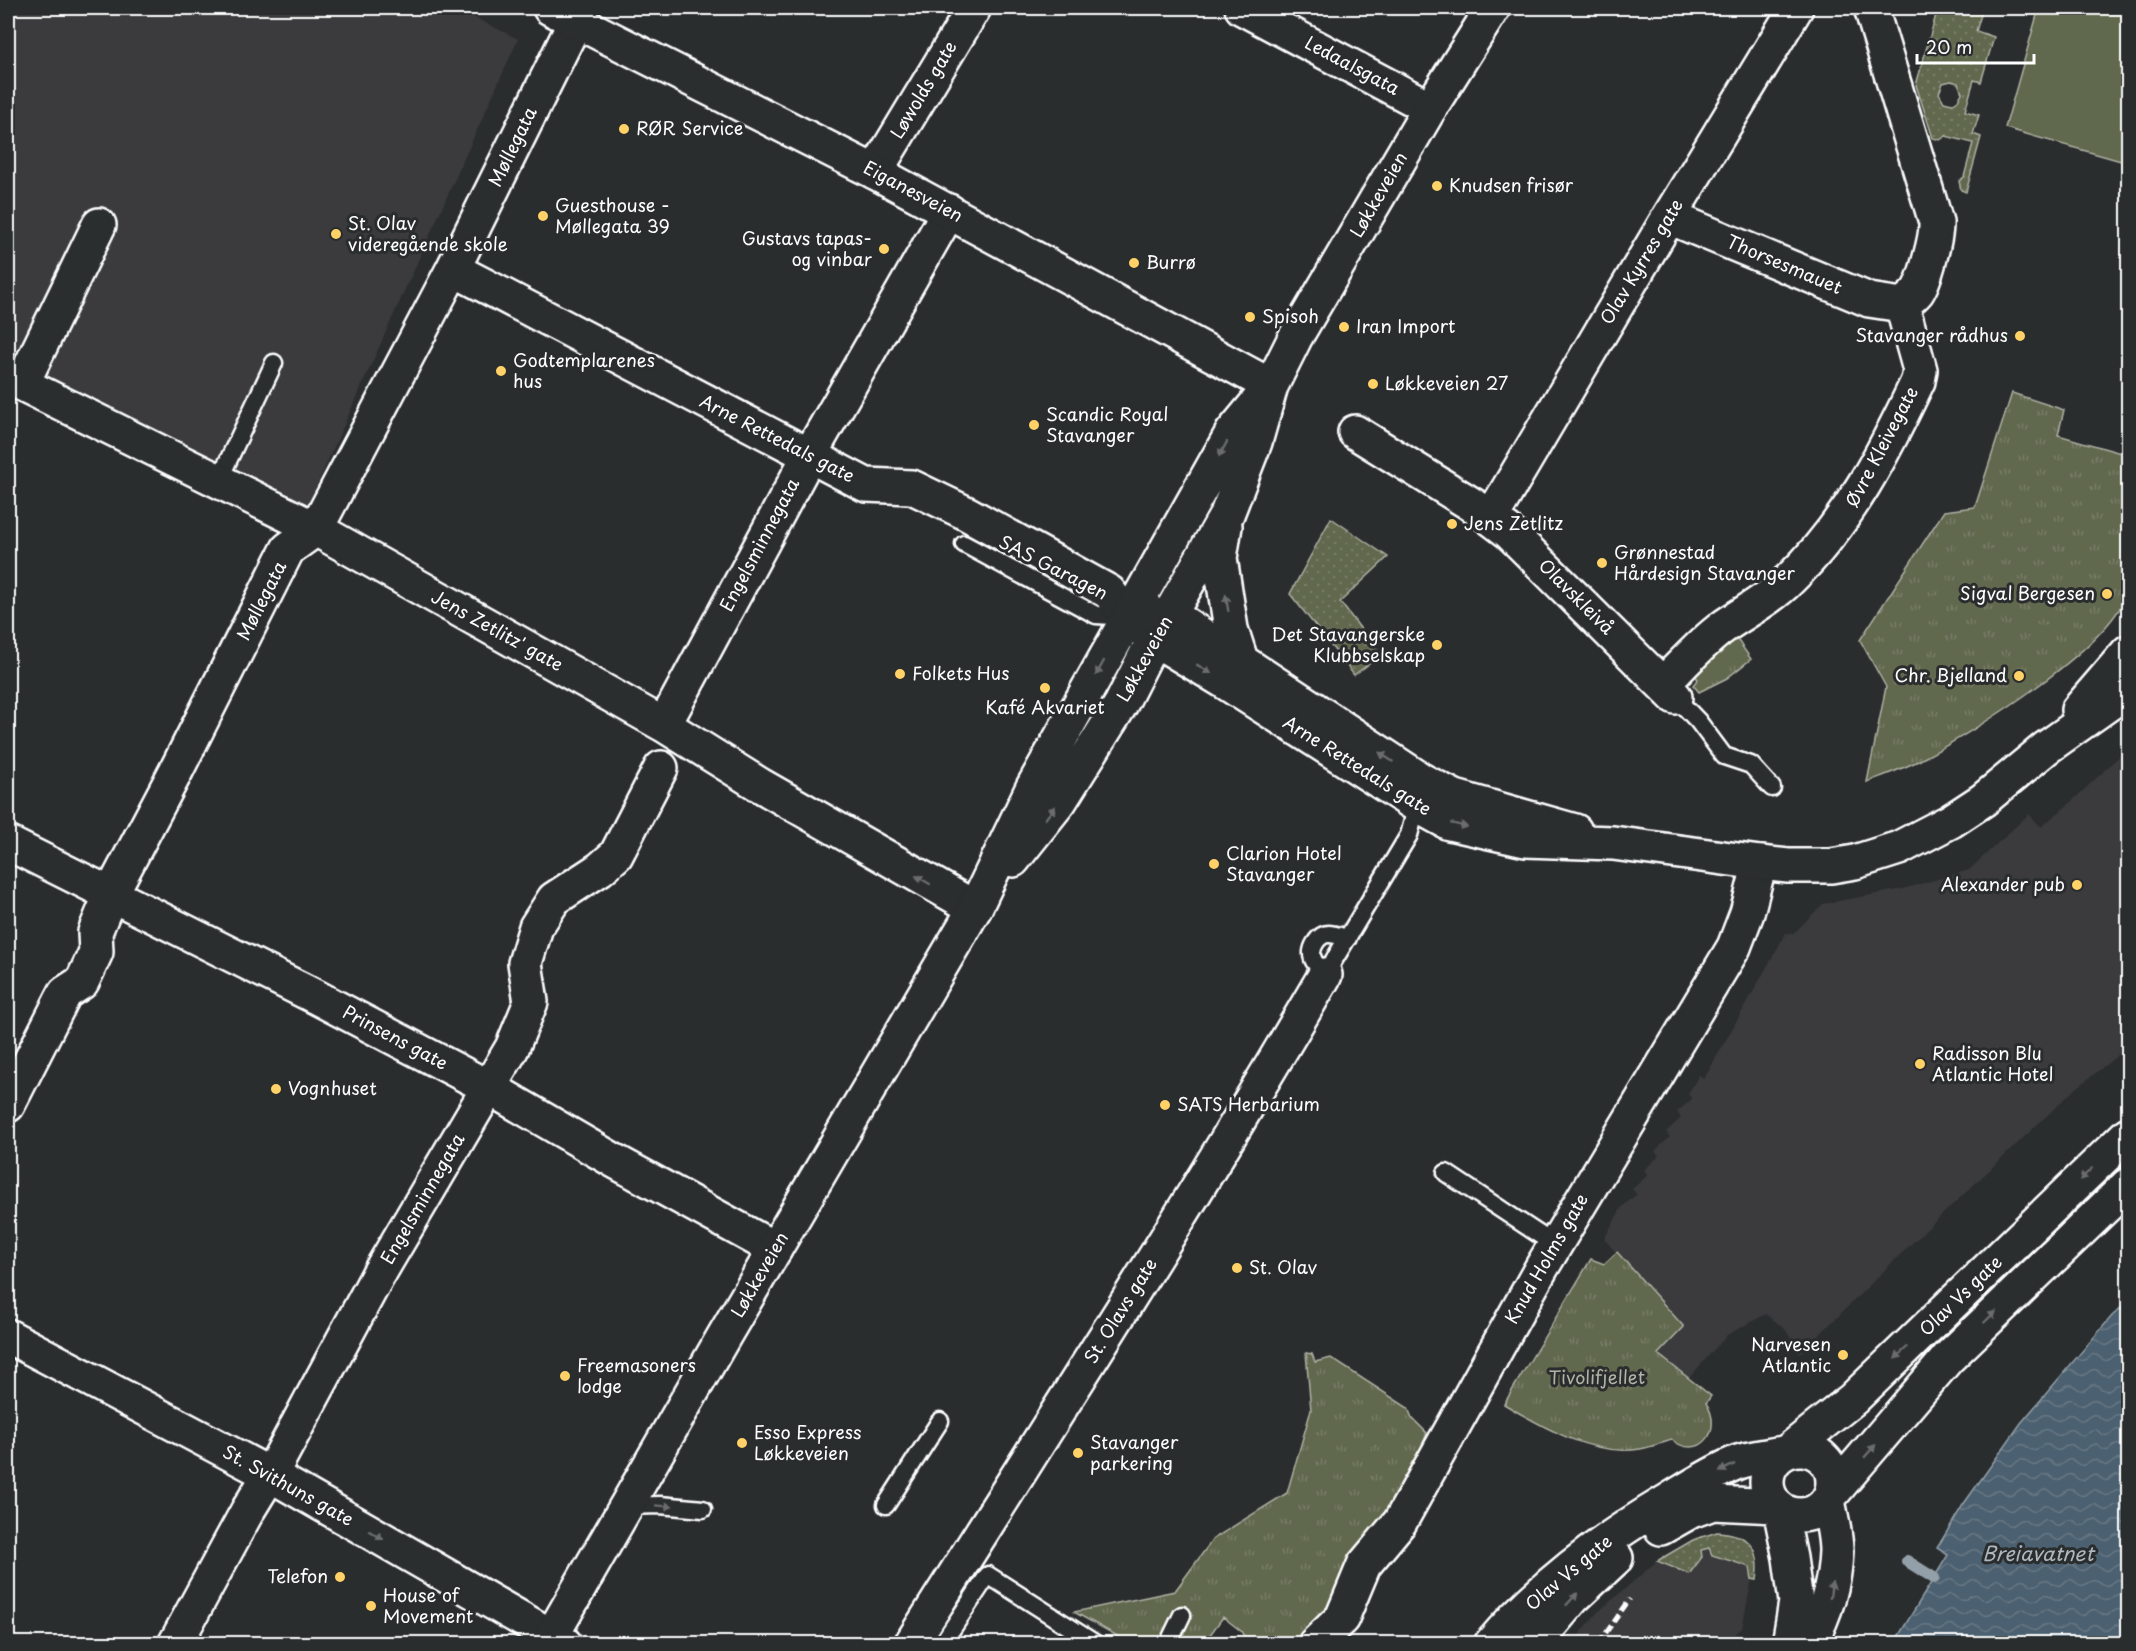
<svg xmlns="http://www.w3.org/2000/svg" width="2136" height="1651" font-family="'Playpen Sans',sans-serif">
<defs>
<pattern id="grass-dots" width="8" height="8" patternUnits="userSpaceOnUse" patternTransform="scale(1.5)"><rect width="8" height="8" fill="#60674d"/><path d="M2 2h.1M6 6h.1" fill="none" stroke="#787e68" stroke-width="1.8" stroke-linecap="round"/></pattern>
<pattern id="park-tufts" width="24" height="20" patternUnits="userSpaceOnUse" patternTransform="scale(1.5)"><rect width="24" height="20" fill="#60674d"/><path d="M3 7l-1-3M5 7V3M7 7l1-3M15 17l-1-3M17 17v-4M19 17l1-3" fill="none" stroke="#787e68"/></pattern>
<pattern id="water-waves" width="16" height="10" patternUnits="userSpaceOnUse" patternTransform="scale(1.5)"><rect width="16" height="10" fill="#4c606f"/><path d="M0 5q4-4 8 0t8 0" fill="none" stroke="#677885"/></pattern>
</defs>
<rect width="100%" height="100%" fill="#2a2d2e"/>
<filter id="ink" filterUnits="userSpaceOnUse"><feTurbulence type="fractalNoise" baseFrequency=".0167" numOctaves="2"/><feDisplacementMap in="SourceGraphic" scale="12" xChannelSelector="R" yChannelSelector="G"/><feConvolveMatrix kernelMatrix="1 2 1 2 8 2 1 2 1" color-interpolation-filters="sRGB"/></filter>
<g filter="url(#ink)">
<!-- built -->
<path fill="#3b3a3e" d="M8,8H455L518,39L307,507L8,357Z
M2128,748V1047L2073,1091L1909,1246L1800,1354L1785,1329L1766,1314L1727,1335L1689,1378L1657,1354L1683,1327L1604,1239L1622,1207L1637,1194L1632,1189L1648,1175L1644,1170L1659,1156L1655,1151L1670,1137L1666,1132L1681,1118L1677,1112L1692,1099L1688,1094L1699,1075L1704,1079L1786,933L1793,934L1823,904L1903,889L1969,870L2029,814L2041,827L2069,804Z
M1709,1548L1712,1555L1750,1567L1752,1579L1742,1628L1726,1643L1572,1644L1597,1613L1657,1561L1689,1574L1701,1550Z"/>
<!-- grass -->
<path fill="url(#grass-dots)" stroke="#b0b3a6" stroke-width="1.5" fill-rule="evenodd" d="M1938,8H1983L1976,31L1994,37L1981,82L1974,80L1965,111L1979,115L1973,134L1981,137L1966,192L1961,190L1959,181L1964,177L1973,143L1946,136L1940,140L1933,138L1916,85ZM1951,81L1958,83L1962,93L1958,100L1952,104L1944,102L1939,93L1943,83Z
M1331,518L1388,557L1340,602L1381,655L1354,675L1290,594Z
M1717,1532C1749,1534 1762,1547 1757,1580L1752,1579L1750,1567L1712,1555L1709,1548L1701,1550L1702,1557L1689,1574L1657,1561L1693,1540Z"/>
<!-- park -->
<path fill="url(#park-tufts)" stroke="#b0b3a6" stroke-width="1.5" d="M2012,393L2064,410L2058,435L2128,455V591C2111,647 1975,731 1922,759C1905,768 1885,775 1867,782L1886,687L1860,640L1944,511L1975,507Z
M1734,635L1751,659L1727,678L1699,692L1693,685L1698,679L1691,671Z
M1617,1252L1684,1327L1658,1354L1711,1396L1706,1403C1724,1431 1700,1461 1672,1440C1661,1443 1651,1447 1640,1449C1594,1457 1542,1427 1504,1404L1591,1259L1604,1264Z
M1306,1353L1312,1354L1315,1362L1331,1358L1408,1408L1412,1418L1427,1433L1397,1510L1353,1556L1315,1632L1293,1643L1283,1637L1280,1643H1248L1241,1631L1223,1617L1204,1643H1130L1074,1612L1175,1591L1213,1539L1287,1493L1311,1410Z"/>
<!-- pitch -->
<path fill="#60674d" stroke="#b0b3a6" stroke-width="1.5" d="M2039,8H2128V163L2005,128Z"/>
<!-- water -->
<path fill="url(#water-waves)" stroke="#94a0a9" stroke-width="1.5" d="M2128,1301V1643H1885L1888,1637L1896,1640L1948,1555L1937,1548L1963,1505L2021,1423L2112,1316Z"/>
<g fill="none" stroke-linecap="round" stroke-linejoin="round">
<!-- stream -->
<path stroke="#94a0a9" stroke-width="12" d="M1907,1561L1934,1578"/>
<defs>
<path id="lane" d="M219,480L274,363
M964,544L1096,615L1128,617
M1675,697L1698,721L1724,756L1751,765L1772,788
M1348,938C1342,937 1335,934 1329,934C1318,934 1309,949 1313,959C1315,964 1321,970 1325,975L1409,835L1418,802
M1446,1173L1555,1245
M886,1505L940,1421
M625,1506L660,1505L703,1509
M942,1644L988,1575L1096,1644
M1168,1644L1182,1615"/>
<path id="street" d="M1242,8L1430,108
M875,172L974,8
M1669,217L1869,300L1902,305
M453,269L866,485L912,487L966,513L1109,592L1128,617
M8,377L316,529L664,725L760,785L975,908
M22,384L99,225
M1355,432L1476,507L1509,532L1675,697
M1491,518L1669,217L1796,8
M1663,684C1682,665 1701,643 1723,627C1746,611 1770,599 1790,579C1848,523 1884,453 1918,381L1920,370L1902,305C1907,301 1913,297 1917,292C1925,281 1937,236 1936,222L1871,8
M664,725L809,456L949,211
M8,843L316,997L488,1087L613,1160L775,1249
M8,1105L65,993L82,982L96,952L95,932L111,894L176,771L288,549L316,529L453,269L582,8
M8,1336L271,1475L565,1644
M175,1644L248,1510L278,1461L377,1277L512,1048L531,1002L525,963L536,927L554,899L600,869L616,855L661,768
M911,1644C1051,1422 1193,1202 1325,975
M1315,1644L1342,1618L1364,1565L1400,1522L1542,1267L1734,947L1747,913L1760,863"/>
<path id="secondary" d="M550,8L875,172L1271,386
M1225,526L1220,558L1231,629L1241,660
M1148,616L1170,614L1423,781L1455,797L1575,831
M1128,617L1154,639L1225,682L1418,806L1449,823L1525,840L1613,843L1760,863L1788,866H1831L1855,862L1899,848L1951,821L1983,800L2046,748L2128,690
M2078,710L2128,652
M1013,860L1060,801L1121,704L1154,639L1170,614L1227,514L1255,442L1271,386L1295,338L1430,108L1493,8
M1767 1482a33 33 0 1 1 66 0a33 33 0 1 1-66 0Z
M1788,1451L1853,1399L2128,1134
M1831,1495L1948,1358L2128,1185
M1780,1509L1790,1558L1796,1602L1789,1644
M1661,1528L1691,1511L1713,1503L1776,1506
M547,1644L724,1336L975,908L1033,787L1232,433L1271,386
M1491,1644C1540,1586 1602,1540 1666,1502C1689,1488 1713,1472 1738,1462C1752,1457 1769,1456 1783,1453
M1534,1644L1573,1598L1616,1558
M1809,1644C1825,1615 1835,1584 1836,1551C1836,1535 1831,1517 1828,1500"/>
</defs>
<!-- lane casing -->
<use href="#lane" stroke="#fff" stroke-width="21"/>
<!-- street casing -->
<use href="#street" stroke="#fff" stroke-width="38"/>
<!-- secondary casing -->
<use href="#secondary" stroke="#fff" stroke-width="38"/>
<!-- lane -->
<use href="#lane" stroke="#2a2d2e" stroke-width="16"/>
<!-- street -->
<use href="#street" stroke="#2a2d2e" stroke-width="33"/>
<!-- secondary -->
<use href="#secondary" stroke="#2a2d2e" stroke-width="33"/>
<!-- rail -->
<path stroke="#fff" stroke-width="4.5" stroke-dasharray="9 4.5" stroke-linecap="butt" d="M1598,1644L1630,1599"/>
</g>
<!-- one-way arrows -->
<defs><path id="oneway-solid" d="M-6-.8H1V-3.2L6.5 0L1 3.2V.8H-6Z" transform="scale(1.5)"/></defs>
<g fill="#6a6c6d">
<use href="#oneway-solid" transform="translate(1223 449) rotate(119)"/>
<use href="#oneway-solid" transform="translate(1227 603) rotate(-99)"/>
<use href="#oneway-solid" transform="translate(1100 668) rotate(119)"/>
<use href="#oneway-solid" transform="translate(1204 669) rotate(31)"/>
<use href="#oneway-solid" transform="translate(1386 757) rotate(-146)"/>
<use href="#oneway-solid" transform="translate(1050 813) rotate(-52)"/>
<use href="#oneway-solid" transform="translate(1459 825) rotate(13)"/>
<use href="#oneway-solid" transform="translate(923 880) rotate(-150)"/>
<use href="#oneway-solid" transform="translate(2086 1174) rotate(136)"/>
<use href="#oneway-solid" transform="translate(1990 1317) rotate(-44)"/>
<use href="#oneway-solid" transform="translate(1901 1353) rotate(136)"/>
<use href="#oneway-solid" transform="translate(1870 1451) rotate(-49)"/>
<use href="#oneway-solid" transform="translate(1727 1468) rotate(153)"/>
<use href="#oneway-solid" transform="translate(664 1506) rotate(4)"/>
<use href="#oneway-solid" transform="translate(376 1535) rotate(30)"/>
<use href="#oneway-solid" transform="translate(1831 1590) rotate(-82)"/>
<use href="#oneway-solid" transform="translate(1572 1599) rotate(-47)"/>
</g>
</g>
<!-- markers -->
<g fill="#ffd166" stroke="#2a2d2e" stroke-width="2">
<circle cx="624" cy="129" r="6"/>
<circle cx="1437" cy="186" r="6"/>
<circle cx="543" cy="216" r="6"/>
<circle cx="336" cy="234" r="6"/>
<circle cx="884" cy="249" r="6"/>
<circle cx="1134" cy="263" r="6"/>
<circle cx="1250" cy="317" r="6"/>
<circle cx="1344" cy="327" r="6"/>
<circle cx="2020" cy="336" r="6"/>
<circle cx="501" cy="371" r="6"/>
<circle cx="1373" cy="384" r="6"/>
<circle cx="1034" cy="425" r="6"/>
<circle cx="1452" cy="524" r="6"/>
<circle cx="1602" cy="563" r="6"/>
<circle cx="2107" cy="594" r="6"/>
<circle cx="1437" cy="645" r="6"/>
<circle cx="900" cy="674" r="6"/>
<circle cx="2019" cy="676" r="6"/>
<circle cx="1045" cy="688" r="6"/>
<circle cx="1214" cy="864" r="6"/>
<circle cx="2077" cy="885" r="6"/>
<circle cx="1920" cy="1064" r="6"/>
<circle cx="276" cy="1089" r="6"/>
<circle cx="1165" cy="1105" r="6"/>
<circle cx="1237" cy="1268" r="6"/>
<circle cx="1843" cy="1355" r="6"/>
<circle cx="565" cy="1376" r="6"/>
<circle cx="742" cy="1443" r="6"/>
<circle cx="1078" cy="1453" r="6"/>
<circle cx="340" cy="1577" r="6"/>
<circle cx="371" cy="1606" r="6"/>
</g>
<g text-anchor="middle" stroke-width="6" stroke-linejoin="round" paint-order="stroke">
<!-- street labels -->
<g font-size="18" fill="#fff" stroke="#2a2d2e">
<text transform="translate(1352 66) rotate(28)" y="6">Ledaalsgata</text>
<text transform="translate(924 90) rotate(-59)" y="6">Løwolds gate</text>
<text transform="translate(513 147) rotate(-64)" y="6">Møllegata</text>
<text transform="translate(913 192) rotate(28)" y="6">Eiganesveien</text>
<text transform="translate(1379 195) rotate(-60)" y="6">Løkkeveien</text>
<text transform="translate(1642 262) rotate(-59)" y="6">Olav Kyrres gate</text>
<text transform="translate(1784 265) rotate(23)" y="6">Thorsesmauet</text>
<text transform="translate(777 439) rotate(27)" y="6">Arne Rettedals gate</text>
<text transform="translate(1882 447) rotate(-62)" y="6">Øvre Kleivegate</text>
<text transform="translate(760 545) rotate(-62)" y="6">Engelsminnegata</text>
<text transform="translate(1053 568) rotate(27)" y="6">SAS Garagen</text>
<text transform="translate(1576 597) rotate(45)" y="6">Olavskleivå</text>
<text transform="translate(262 601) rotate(-63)" y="6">Møllegata</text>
<text transform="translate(497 631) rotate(29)" y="6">Jens Zetlitz' gate</text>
<text transform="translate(1145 659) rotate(-61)" y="6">Løkkeveien</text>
<text transform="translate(1357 766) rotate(32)" y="6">Arne Rettedals gate</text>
<text transform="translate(395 1038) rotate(28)" y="6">Prinsens gate</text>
<text transform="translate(423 1199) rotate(-60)" y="6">Engelsminnegata</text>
<text transform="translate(1547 1259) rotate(-60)" y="6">Knud Holms gate</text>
<text transform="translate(760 1275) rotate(-60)" y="6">Løkkeveien</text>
<text transform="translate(1961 1296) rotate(-44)" y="6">Olav Vs gate</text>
<text transform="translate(1121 1311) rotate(-58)" y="6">St. Olavs gate</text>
<text transform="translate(288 1486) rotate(29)" y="6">St. Svithuns gate</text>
<text transform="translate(1569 1573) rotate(-40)" y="6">Olav Vs gate</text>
</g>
<!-- poi labels -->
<g font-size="18" fill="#fff" stroke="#2a2d2e" text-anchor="start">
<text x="636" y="135">RØR Service</text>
<text x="1449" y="192">Knudsen frisør</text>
<text x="555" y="212">Guesthouse -<tspan x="555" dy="21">Møllegata 39</tspan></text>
<text x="348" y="230">St. Olav<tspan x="348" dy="21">videregående skole</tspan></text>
<text x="872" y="245" text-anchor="end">Gustavs tapas-<tspan x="872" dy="21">og vinbar</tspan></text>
<text x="1146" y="269">Burrø</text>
<text x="1262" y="323">Spisoh</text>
<text x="1356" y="333">Iran Import</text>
<text x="2008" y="342" text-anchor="end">Stavanger rådhus</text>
<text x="513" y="367">Godtemplarenes<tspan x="513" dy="21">hus</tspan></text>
<text x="1385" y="390">Løkkeveien 27</text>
<text x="1046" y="421">Scandic Royal<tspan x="1046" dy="21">Stavanger</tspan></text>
<text x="1464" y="530">Jens Zetlitz</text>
<text x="1614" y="559">Grønnestad<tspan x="1614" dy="21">Hårdesign Stavanger</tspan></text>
<text x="2095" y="600" text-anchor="end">Sigval Bergesen</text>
<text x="1425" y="641" text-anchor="end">Det Stavangerske<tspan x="1425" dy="21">Klubbselskap</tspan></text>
<text x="912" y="680">Folkets Hus</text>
<text x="2007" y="682" text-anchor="end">Chr. Bjelland</text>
<text x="1045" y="714" text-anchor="middle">Kafé Akvariet</text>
<text x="1226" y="860">Clarion Hotel<tspan x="1226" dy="21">Stavanger</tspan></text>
<text x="2065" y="891" text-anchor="end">Alexander pub</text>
<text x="1932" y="1060">Radisson Blu<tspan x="1932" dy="21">Atlantic Hotel</tspan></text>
<text x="288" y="1095">Vognhuset</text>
<text x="1177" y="1111">SATS Herbarium</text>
<text x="1249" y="1274">St. Olav</text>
<text x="1831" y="1351" text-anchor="end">Narvesen<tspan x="1831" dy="21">Atlantic</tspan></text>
<text x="577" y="1372">Freemasoners<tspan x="577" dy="21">lodge</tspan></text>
<text x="754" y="1439">Esso Express<tspan x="754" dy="21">Løkkeveien</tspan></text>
<text x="1090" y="1449">Stavanger<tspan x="1090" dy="21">parkering</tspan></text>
<text x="328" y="1583" text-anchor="end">Telefon</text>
<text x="383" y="1602">House of<tspan x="383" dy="21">Movement</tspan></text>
</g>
<!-- park labels -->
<g font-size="18" fill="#b0b3a6" stroke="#2a2d2e">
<text x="1597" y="1384">Tivolifjellet</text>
</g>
<!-- water labels -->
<g font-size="20" font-style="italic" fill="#aeb7be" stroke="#2a2d2e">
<text x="2038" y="1561">Breiavatnet</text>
</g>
</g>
<!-- margin -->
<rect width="2136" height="1651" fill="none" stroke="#2a2d2e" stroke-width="30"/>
<rect x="15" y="15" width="2106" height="1621" fill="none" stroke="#fff" stroke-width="2" filter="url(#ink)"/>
<!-- scale -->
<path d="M1917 54v9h117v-9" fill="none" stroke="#ffffff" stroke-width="3"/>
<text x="1926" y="54" font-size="18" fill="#ffffff" stroke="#2a2d2e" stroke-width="4.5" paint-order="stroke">20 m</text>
</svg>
